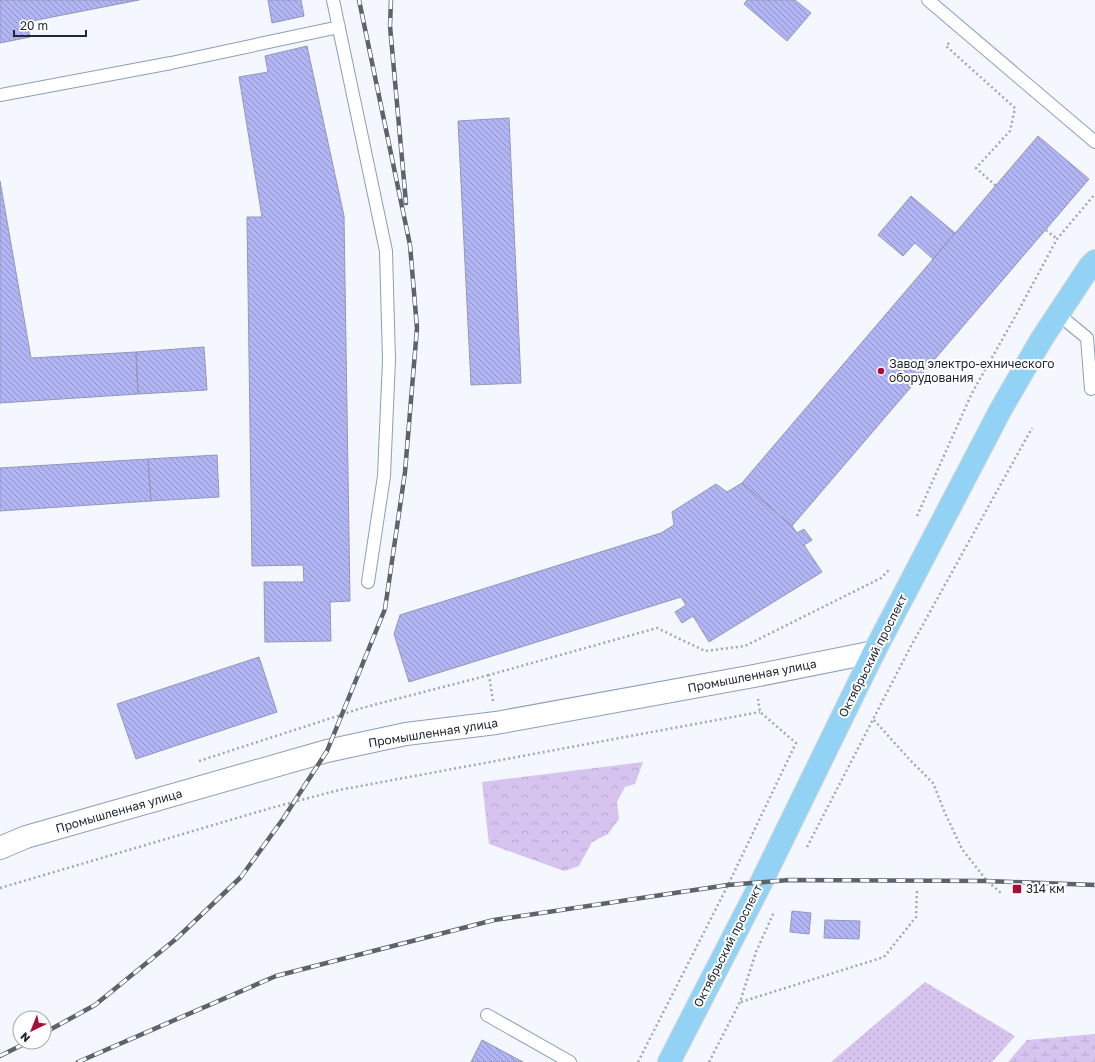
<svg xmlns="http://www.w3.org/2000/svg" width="1095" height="1062" font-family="'Golos Text',sans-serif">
<defs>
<pattern id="grass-dots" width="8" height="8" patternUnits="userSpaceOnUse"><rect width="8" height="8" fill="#d7c3f0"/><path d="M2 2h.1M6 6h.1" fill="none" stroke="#b8a8ce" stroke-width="1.8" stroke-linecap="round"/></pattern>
<pattern id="forest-crowns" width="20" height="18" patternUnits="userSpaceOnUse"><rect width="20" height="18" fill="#d7c3f0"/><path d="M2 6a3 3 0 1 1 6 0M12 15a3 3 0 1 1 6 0" fill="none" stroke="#b8a8ce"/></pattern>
<pattern id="wetland-marsh" width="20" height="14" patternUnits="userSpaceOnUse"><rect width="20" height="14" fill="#d7c3f0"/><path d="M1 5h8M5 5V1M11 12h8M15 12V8" fill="none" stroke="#b8a8ce"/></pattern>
<pattern id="building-back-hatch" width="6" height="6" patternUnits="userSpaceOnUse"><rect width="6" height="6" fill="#b2b5f4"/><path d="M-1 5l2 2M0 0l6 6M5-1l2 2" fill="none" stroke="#9093c6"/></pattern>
</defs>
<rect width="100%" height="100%" fill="#f4f8fe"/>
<!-- grass -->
<path fill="url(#grass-dots)" d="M925,982L1015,1036L992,1062H831Z"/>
<!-- forest -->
<path fill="url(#forest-crowns)" d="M643,762L635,784L625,787L617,802L619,819L608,834L592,842L579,866L564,871L489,844L482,782Z"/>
<!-- wetland -->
<path fill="url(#wetland-marsh)" d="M1095,1034V1062H1008L1027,1040Z"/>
<!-- building -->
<path fill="url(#building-back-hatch)" stroke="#9597b6" d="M0,0H139L27,22L30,37L0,43Z
M268,0H301L304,16L272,23Z
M747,0H795L811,13L787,41L744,4Z
M307,46L344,216L350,601L330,602L331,641L265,642L264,582H304L303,565L252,566L247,217H262L239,77L268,72L265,56Z
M509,118L521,383L471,385L458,121Z
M1038,136L1089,179L792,526L742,483Z
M0,181L31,358L136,352L138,394L0,403Z
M911,196L955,233L933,259L915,243L903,256L878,235Z
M204,347L207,390L138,394L136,352Z
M217,455L219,497L151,501L148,459Z
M148,459L151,501L0,511V468Z
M742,483L792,526L797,533L804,529L812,540L804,545L822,572L709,642L693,616L682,623L675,612L686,605L681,597L409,682L394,634L400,615L661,533L674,525L672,512L716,484L727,492Z
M259,657L277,712L136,759L117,704Z
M792,911L811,913L809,934L790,932Z
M825,920L860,921L859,939L824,938Z
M482,1040L523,1062H471Z"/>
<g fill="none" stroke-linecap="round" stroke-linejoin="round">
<defs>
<path id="lane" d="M333,0L386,251L389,360L384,476L368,582
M928,0L1095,142
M0,95L171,63L339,27
M1058,314L1087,338L1091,389
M487,1015L570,1062"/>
<path id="secondary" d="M0,848L26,837L327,751L406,734L496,723L754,676L874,652"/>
<path id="primary" d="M669,1062L761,883L874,652L1001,409L1041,340L1090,266L1095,261"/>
</defs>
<!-- lane casing -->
<use href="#lane" stroke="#8c9eb9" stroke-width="14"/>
<!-- secondary casing -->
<use href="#secondary" stroke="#8c9eb9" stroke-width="24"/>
<!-- primary casing -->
<use href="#primary" stroke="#d2d4d6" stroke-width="24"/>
<!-- path -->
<path stroke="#a2a7af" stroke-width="2.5" stroke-dasharray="2 3" stroke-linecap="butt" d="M949,43L946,46L1015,108L1010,131L976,168L996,186
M1046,230L1057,239
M917,516L972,393L1016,315L1057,239L1095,194
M493,701L489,675L657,628L705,651L745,646L881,578L889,570
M874,720L909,759L933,783L945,813L962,849L987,881L1001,893
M199,761L362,708L489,675
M807,847L911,646L1032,428
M0,888L271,808L339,790L760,712
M741,1002L884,957L916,917L917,890
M638,1062L728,885L796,743L760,712L758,699
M709,1062L740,1002L756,952L774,912"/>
<!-- lane -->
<use href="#lane" stroke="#fff" stroke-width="12"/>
<!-- secondary -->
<use href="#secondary" stroke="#fff" stroke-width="22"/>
<!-- primary -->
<use href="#primary" stroke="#92d3f5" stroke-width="22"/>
<defs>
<path id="rail" d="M391,0L390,26L406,203
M44,1033L95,1005L176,939L241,877L283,819L327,751L385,609L405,472L417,328L410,245L359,0
M0,1056L28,1042
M78,1062L276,976L494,920L728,885L789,880L987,881L1095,885"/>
</defs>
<!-- rail casing -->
<use href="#rail" stroke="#5d636c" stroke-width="4.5"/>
<!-- rail -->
<use href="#rail" stroke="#fff" stroke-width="3" stroke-dasharray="9" stroke-linecap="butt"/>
</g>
<!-- markers -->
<g fill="#a70d37" stroke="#fff" stroke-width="1.5">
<circle cx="881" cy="371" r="4"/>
<rect x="1012" y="884" width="10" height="10" rx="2"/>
</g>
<g text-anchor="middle" stroke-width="4" stroke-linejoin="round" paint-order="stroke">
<!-- poi labels -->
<g font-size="12" fill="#202732" stroke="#fff" text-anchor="start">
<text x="889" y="368">Завод электро-ехнического<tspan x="889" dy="14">оборудования</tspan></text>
<text x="1026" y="893">314 км</text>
</g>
<!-- street labels -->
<g font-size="12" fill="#202732" stroke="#fff">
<text transform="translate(873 656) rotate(-63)" y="4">Октябрьский проспект</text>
<text transform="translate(752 676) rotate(-11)" y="4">Промышленная улица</text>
<text transform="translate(433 733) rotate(-9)" y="4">Промышленная улица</text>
<text transform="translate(119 811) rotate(-16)" y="4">Промышленная улица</text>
<text transform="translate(728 946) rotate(-63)" y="4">Октябрьский проспект</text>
</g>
</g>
<!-- north arrow -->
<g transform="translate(32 1030) rotate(223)"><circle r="19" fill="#ffffff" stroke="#a6a9ad"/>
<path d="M0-3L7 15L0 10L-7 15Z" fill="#a70d37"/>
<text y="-6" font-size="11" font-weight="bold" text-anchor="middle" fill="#202732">N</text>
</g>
<!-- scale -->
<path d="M14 30v6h72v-6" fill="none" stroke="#202732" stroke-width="2"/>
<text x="20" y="30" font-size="12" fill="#202732" stroke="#ffffff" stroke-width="3" paint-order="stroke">20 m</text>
</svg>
